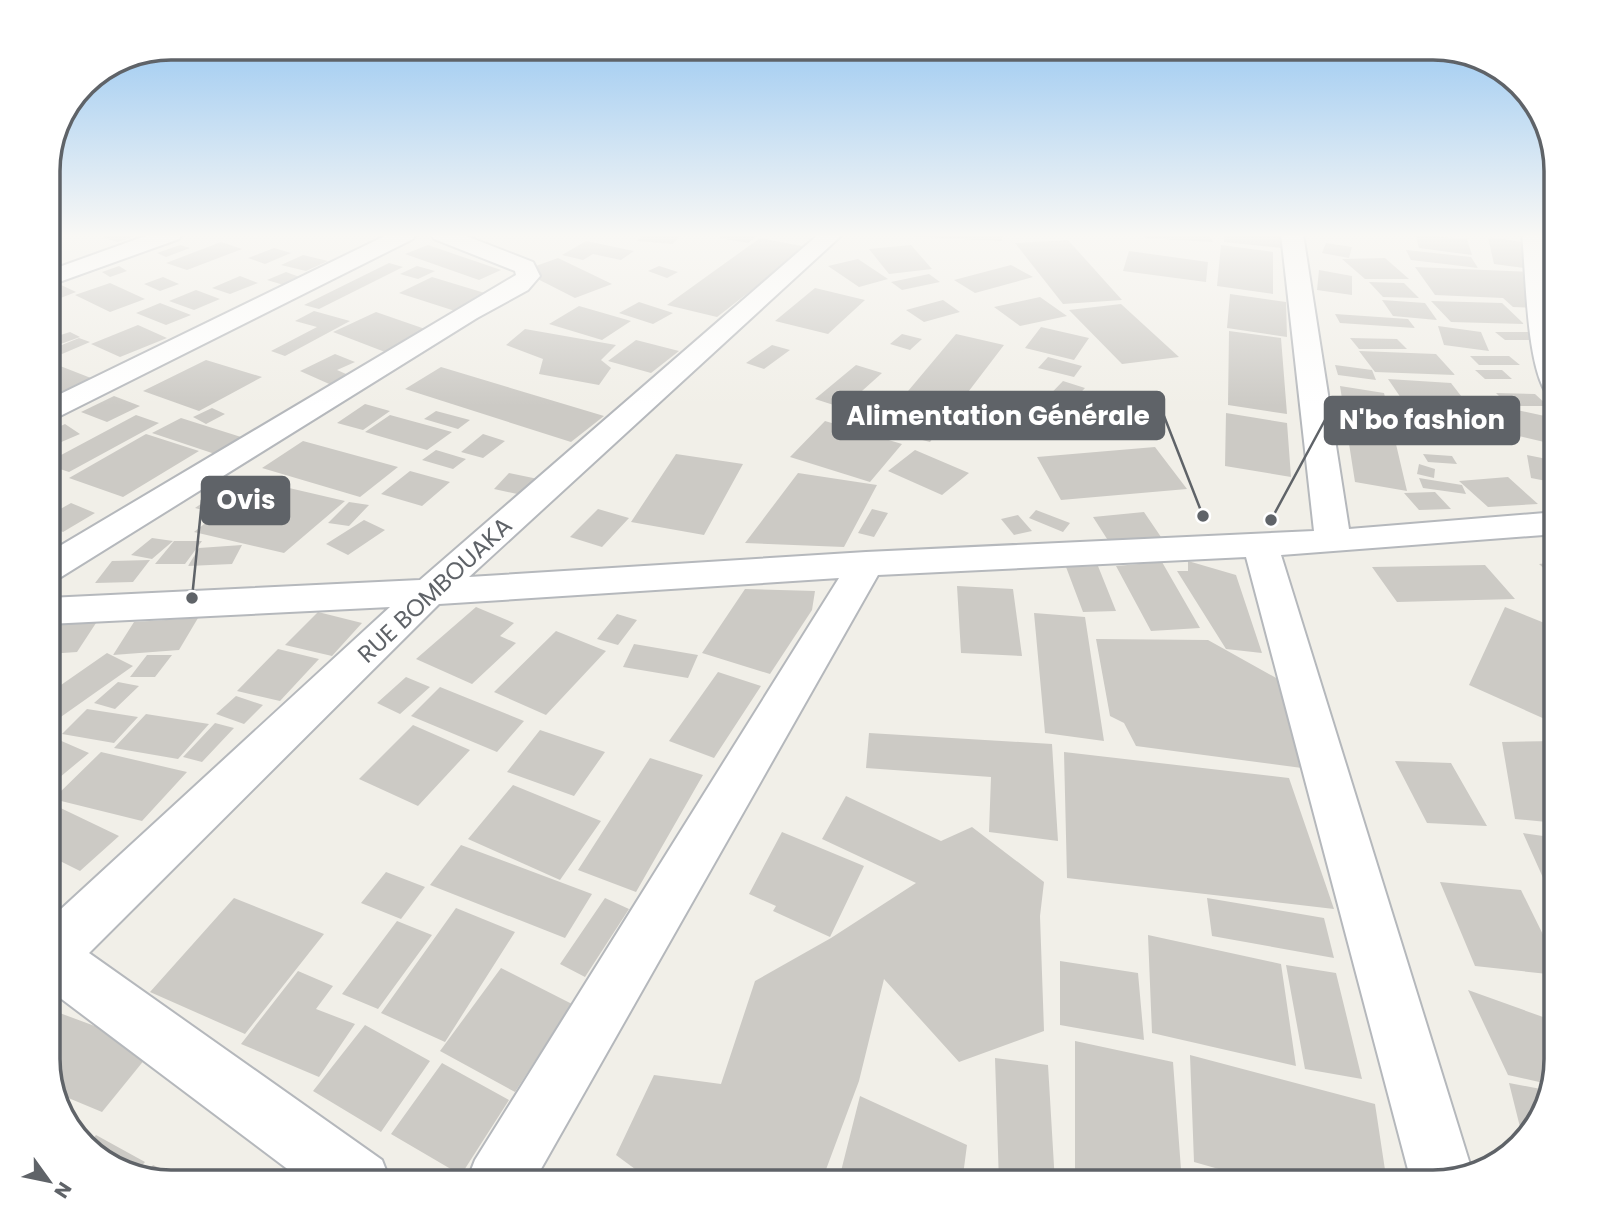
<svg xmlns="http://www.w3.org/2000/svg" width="1604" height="1230" font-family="Poppins,sans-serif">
<rect width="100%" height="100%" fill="#f1efe8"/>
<!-- building -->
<path fill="#cccac5" d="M110,234H140L118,242L101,237Z
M644,234H682L673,244L637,241Z
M724,234H760L748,243L719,238Z
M900,234H1002V241L900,236Z
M1143,234H1209L1213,242L1145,238Z
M1224,234H1279L1282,248L1224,242Z
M1415,234L1467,239L1472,255L1419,248Z
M1488,237L1522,242L1531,269L1494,264Z
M760,238L807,247L717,317L667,305Z
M1068,240L1122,300L1063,304L1015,243Z
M586,241L634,251L621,260L593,254L583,260L562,255Z
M221,242L242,249L187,270L166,263Z
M1326,243L1352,247L1349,258L1322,253Z
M180,245L190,248L166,257L157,253Z
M428,245L501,270L479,280L405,254Z
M911,245L932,269L889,274L869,249Z
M1221,245L1273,252V294L1217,286Z
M274,248L291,253L265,264L248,258Z
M1406,250L1471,257L1478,268L1411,260Z
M1129,251L1208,262L1206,282L1123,271Z
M303,255L328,261L306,271L281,265Z
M558,258L612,284L575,298L522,271Z
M1385,258L1409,279H1365L1342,259Z
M858,259L888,279L859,287L828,266Z
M389,263L403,267L319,309L304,305Z
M1011,265L1033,277L975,293L954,280Z
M119,266L127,271L110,277L102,272Z
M417,266L435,271L418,279L400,274Z
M659,266L678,272L667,278L648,271Z
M1415,267L1531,272L1536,308L1513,307L1503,298L1435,295Z
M1319,270L1352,276V295L1317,290Z
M286,272L305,279L287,286L267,280Z
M929,274L940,282L902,290L891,282Z
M240,276L258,283L230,294L212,288Z
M163,277L179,284L160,291L144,284Z
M432,277L488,294L455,311L399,293Z
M1369,282L1404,283L1419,298L1383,297Z
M110,283L145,299L110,312L75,295Z
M59,284L76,292L58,299L48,293V288Z
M815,288L865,300L828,334L775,321Z
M196,290L220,299L194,310L169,301Z
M1230,294L1286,302L1287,337L1227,328Z
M1040,297L1067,316L1020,326L994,307Z
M943,300L960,312L924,322L906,310Z
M1382,300L1425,303L1437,320L1393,316Z
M1431,301L1502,303L1524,324L1451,322Z
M639,302L673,313L653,324L619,313Z
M160,303L191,315L166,325L136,313Z
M1121,304L1179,357L1122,364L1069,310Z
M579,306L631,321L602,340L549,324Z
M314,311L350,321L285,356L271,351L317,327L295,321Z
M376,312L428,330L385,352L333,332Z
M1335,314L1408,319L1415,328L1340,323Z
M138,325L167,338L120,357L91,344Z
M1438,326L1481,332L1489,351L1444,345Z
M1041,327L1089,338L1074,360L1025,348Z
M525,329L616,345L601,360L611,368L599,385L539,374L543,359L506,345Z
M1229,331L1281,338L1287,414L1228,405Z
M70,332L80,337L58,345L48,339Z
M1495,332H1534L1543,340H1505Z
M902,334L922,339L910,350L890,344Z
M956,334L1004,345L930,442L877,428Z
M79,338L90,342L62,354L52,349Z
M1350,338L1397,339L1407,349H1359Z
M636,340L679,351L651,373L608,361Z
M772,345L790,350L764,369L746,363Z
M1359,351L1436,354L1455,375L1375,372Z
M335,354L355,362L337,370L355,378L336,387L300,371Z
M1470,356H1509L1520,365H1479Z
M1048,357L1082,366L1074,377L1038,368Z
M206,360L262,377L199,411L143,391Z
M55,364L96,380L48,402V368Z
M856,365L882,373L843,408L815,399Z
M1335,365L1372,370L1376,380L1338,375Z
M441,367L604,416L571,442L405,389Z
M1475,370H1502L1512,379H1485Z
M1388,379L1451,383L1465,401L1401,398Z
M1063,381L1085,388L1056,419L1034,411Z
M1340,386L1384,393L1407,491L1355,482Z
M1496,393L1535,394L1548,406H1509Z
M114,396L140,406L107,422L81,412Z
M365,404L390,411L363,430L337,423Z
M212,408L225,414L206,424L193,417Z
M1517,410L1554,418L1557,445L1519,436Z
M436,411L470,420L458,429L424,419Z
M1226,413L1287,423L1291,477L1225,466Z
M136,415L159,423L69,472L48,465V462Z
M390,415L452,432L427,450L365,432Z
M181,418L241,437L215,454L152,433Z
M825,421L902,444L870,482L790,457Z
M65,424L80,434L52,446L48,444V432Z
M146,434L199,451L123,497L69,478Z
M483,434L505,441L483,458L461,452Z
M303,441L398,467L360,497L262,468Z
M1155,447L1187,489L1061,500L1037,457Z
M436,450L466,459L453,469L422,460Z
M915,450L969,473L942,495L888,471Z
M676,454L743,464L704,535L631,522Z
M1423,454L1452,456L1457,464L1428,462Z
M1527,455L1557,461V483L1531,478Z
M1419,464L1435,469L1434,478L1417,474Z
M410,471L450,482L422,506L381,494Z
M509,473L538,479L522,495L494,489Z
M798,473L877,485L844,547L745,543Z
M241,476L255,480L210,512L195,508Z
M1508,477L1538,504L1488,507L1459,481Z
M1419,478L1462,485L1466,494L1423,488Z
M259,481L345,501L284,553L194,532Z
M1435,492L1451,509L1419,510L1404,493Z
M349,502L369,505L349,526L328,523Z
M71,503L95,513L63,532L48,525V516Z
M598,509L629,518L602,547L570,537Z
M872,509L888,513L874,537L858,533Z
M1036,510L1070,523L1063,532L1029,518Z
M1144,512L1161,537L1109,542L1093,517Z
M1018,515L1032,531L1014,535L1001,519Z
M364,520L385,530L348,555L326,544Z
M152,538L173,541L152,559L131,555Z
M174,541H202L185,564H155Z
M242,545L232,564L188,566L199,548Z
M150,560L133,582L95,583L112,561Z
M1188,561L1236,575L1262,653L1226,649L1177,571H1188Z
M1162,562L1200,628L1151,631L1116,566Z
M1557,562V580L1539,564Z
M1485,565L1515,599L1397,602L1372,567Z
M1098,566L1116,611L1083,612L1066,567Z
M957,586L1013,589L1022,656L961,653Z
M745,589L815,591L812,610L770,674L702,653Z
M476,607L514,623L500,636L516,643L472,684L416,659Z
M1505,607L1557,628L1556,724L1469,685Z
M318,612L362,623L332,656L285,645Z
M1034,613L1085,617L1104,741L1045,733Z
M617,614L637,620L618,645L597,639Z
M198,618L179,650L113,655L134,622Z
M98,620L77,652L48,654V623Z
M556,631L606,651L546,715L494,692Z
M1096,639L1208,640L1278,679L1302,768L1136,746L1124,723L1110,716Z
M634,644L698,655L688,678L623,667Z
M278,649L319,659L280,701L237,691Z
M107,653L133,666L48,726V694Z
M147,655H172L155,677H130Z
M718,672L761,686L714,758L669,741Z
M406,677L430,687L400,714L377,703Z
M118,682L139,686L115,709L94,703Z
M440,687L524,721L497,752L411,716Z
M236,696L263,705L244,724L216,714Z
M87,709L138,717L114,743L62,734Z
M146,714L209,724L178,759L114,748Z
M215,723L234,728L202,762L183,757Z
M413,725L470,750L418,806L359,779Z
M540,730L605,752L574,796L507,772Z
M869,733L1052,744L1058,841L989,832L991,777L866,768Z
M50,736L89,753L48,787V738Z
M1557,741V823L1515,819L1502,742Z
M101,752L187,772L142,821L53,799Z
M1064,752L1289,778L1334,909L1067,878Z
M650,758L703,775L636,892L578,870Z
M1395,761L1451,763L1487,826L1427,823Z
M513,785L601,821L560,880L468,839Z
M846,796L941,841L972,827L1044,882L1040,916L1044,1031L959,1062L884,979L859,1081L821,1183H654L616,1155L654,1075L721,1084L755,981L831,938L916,883L822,839Z
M48,802L119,836L80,871L48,855Z
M782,832L864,866L830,937L773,911L776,906L749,894Z
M1523,833L1557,838V909Z
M461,845L592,894L565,938L430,885Z
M386,872L425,887L401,919L361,903Z
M1440,882L1521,890L1557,963V975L1475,966Z
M234,898L324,934L245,1034L150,992Z
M605,898L629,909L585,977L560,964Z
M1207,898L1324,918L1334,958L1212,936Z
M456,908L515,932L445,1042L381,1013Z
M397,921L432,935L378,1009L342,994Z
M1148,935L1281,964L1296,1066L1152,1033Z
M1060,961L1138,973L1144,1040L1060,1025Z
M1286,965L1336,973L1362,1079L1305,1069Z
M501,968L572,1004L515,1092L440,1051Z
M298,971L333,986L316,1009L355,1024L319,1077L241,1044Z
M1468,990L1557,1022V1060L1548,1084L1508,1075Z
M57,1012L154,1048L102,1112L54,1092L47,1067V1022Z
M365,1025L430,1061L381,1132L313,1091Z
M1075,1041L1173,1062L1182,1183H1075Z
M1190,1055L1375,1104L1387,1183H1268L1194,1162Z
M995,1058L1048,1065L1055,1183H999Z
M442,1063L509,1100L461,1175L391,1134Z
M1509,1083L1546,1090L1532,1133L1521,1131Z
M860,1096L967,1145L962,1183H838Z
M96,1135L145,1162L137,1171L95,1157L86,1146Z
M153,1165L191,1183H170L146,1174Z"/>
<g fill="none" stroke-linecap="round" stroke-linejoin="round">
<defs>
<path id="minor" d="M151,234H182L179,239L48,286V271Z
M389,234H416L413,239L58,417L48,420V400Z
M431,234H461L533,262L540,276L528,290L477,318L61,577L48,581V553L516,275L515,271L434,239Z
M819,234H843L469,577L866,552L1314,531L1281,234H1303L1349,529L1557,512V534L1281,555L1473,1174L1433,1183L1411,1181L1246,557L878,575L533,1183H466L475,1160L839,578L439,604L89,953L382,1160L391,1183H306L47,988L48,921L390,607L48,624V598L420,580Z
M1522,234H1544L1557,328V396L1547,394C1526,364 1526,273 1522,234Z"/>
</defs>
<!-- minor casing -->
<use href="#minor" stroke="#b5b8bc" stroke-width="4"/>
<!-- minor -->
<use href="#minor" fill="#fff" fill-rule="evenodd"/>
</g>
<!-- sky -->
<linearGradient id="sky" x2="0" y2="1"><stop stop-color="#8fc3f1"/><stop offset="0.58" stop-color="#f9f8f5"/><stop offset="1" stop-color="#f9f8f5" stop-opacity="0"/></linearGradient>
<rect width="1604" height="406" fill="url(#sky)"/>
<g text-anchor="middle" stroke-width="6" stroke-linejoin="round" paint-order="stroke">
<!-- street labels -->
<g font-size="24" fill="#5f6368" stroke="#fff">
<text transform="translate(435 590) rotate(-43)" y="8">RUE BOMBOUAKA</text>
</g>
</g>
<!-- crop -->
<path d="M0 0H1604V1230H0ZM171 60H1433A111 111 0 0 1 1544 171V1059A111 111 0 0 1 1433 1170H171A111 111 0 0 1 60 1059V171A111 111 0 0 1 171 60Z" fill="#fff" fill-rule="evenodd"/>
<path fill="none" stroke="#5f6368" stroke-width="3.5" d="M171 60H1433A111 111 0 0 1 1544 171V1059A111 111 0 0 1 1433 1170H171A111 111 0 0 1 60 1059V171A111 111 0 0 1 171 60Z"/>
<!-- callouts -->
<path fill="none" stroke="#5f6368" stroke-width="2.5" d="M1203 516L1164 416M1271 520L1325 420M192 598L202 500"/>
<g fill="#5f6368" stroke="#fff" stroke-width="2.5">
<circle cx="1203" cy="516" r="7"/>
<circle cx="1271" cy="520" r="7"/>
<circle cx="192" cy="598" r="7"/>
</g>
<g fill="#5f6368" stroke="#5f6368" stroke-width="2.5">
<rect x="833" y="392" width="331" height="47" rx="7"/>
<rect x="1325" y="397" width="194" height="47" rx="7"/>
<rect x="202" y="477" width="87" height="47" rx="7"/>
</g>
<g font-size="26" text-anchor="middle" font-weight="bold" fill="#fff">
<text x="998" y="425">Alimentation Générale</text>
<text x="1422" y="429">N'bo fashion</text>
<text x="246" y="509">Ovis</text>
</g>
<!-- north arrow -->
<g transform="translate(49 1181) rotate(123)" stroke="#ffffff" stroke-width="5" paint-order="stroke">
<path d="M0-5L12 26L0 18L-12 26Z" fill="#5f6368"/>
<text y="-10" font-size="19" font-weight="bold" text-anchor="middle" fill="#5f6368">N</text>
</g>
</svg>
